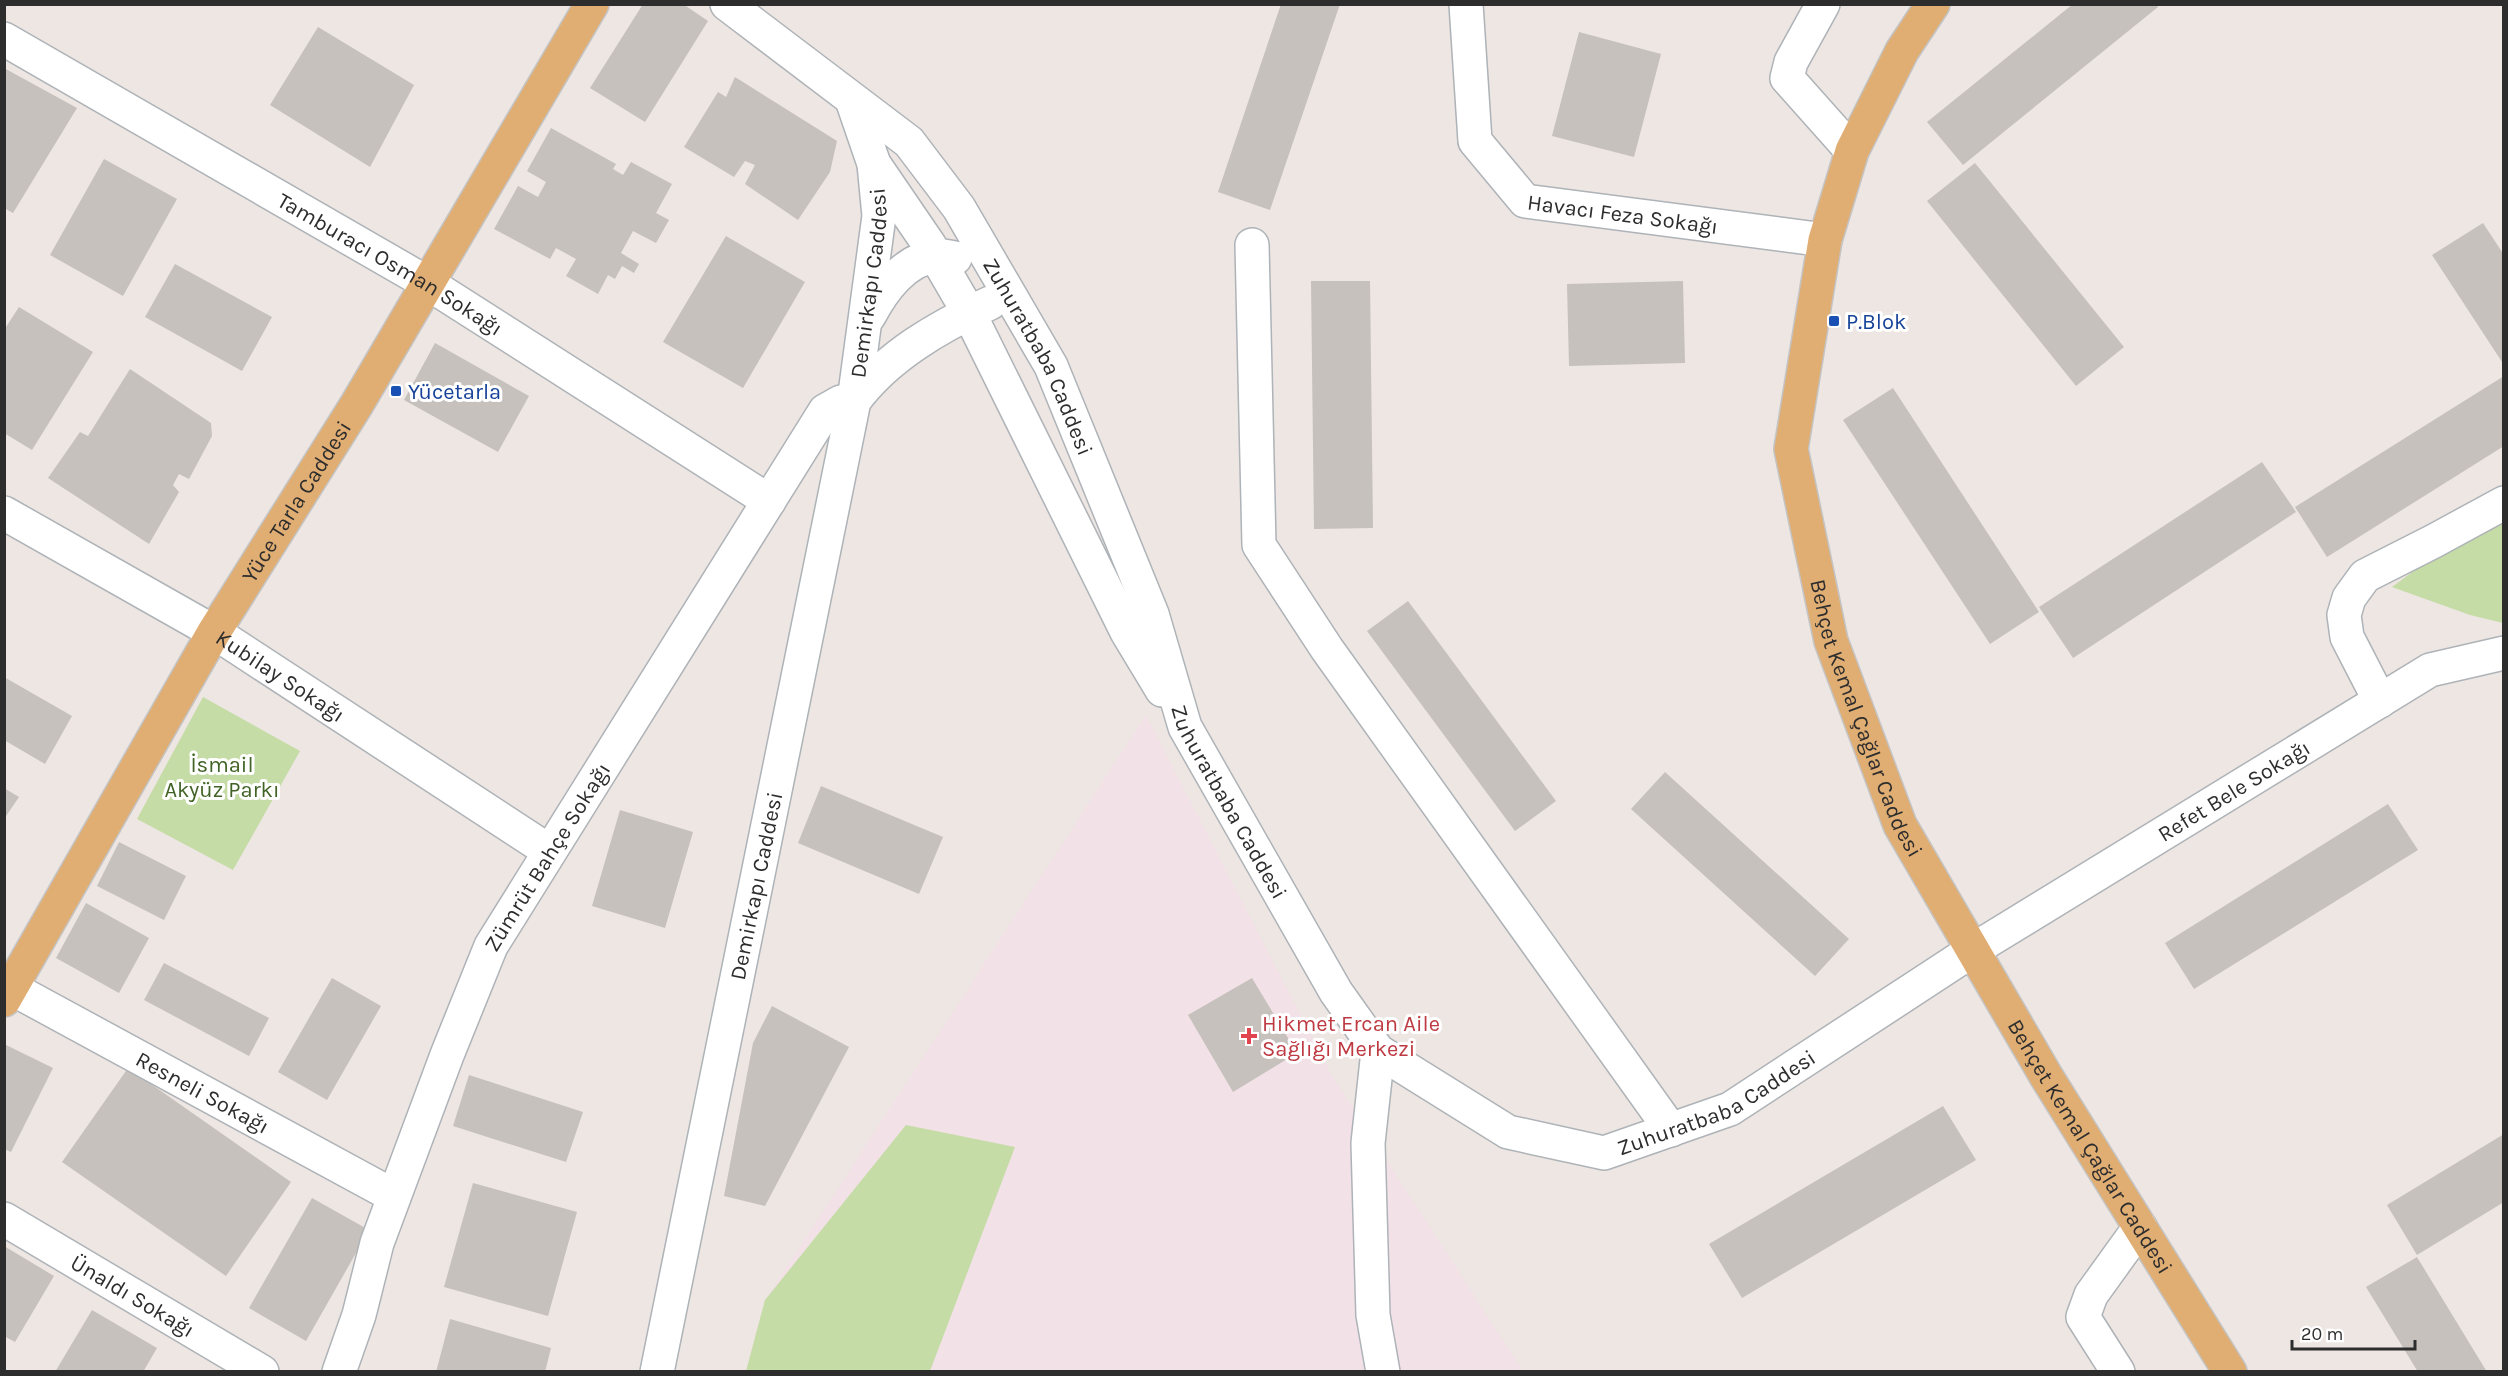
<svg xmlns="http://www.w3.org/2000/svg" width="2508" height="1376" font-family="Karla,sans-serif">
<rect width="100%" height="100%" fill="#ede6e2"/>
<!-- medical -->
<path fill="#f2e1e6" d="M1146,715L1331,1074L1523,1371L746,1372L765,1300Z"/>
<!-- green -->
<path fill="#c5dca6" d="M2503,513V623L2470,615L2392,587L2457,539Z
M203,697L300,751L233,870L137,819Z
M906,1125L1015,1147L930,1371H746L765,1300Z"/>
<!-- building -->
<path fill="#c6c1bd" d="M643,4H683L708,21L645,122L590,88Z
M1281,4H1340L1270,210L1218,192Z
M2073,4H2156L2158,7L1963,165L1927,122Z
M318,27L414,85L370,167L270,105Z
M1579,32L1661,54L1634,157L1552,136Z
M4,68L77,108L13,213L4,208Z
M735,77L837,141L830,172L798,220L745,184L755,165L745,161L734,177L684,147L718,92L726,97Z
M551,128L616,164L613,169L623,175L631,162L672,184L656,213L669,220L656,243L633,231L621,253L639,264L634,273L622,266L615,279L608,275L598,294L566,276L576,259L556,248L550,259L494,229L518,186L538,197L546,182L527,171Z
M104,159L177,199L123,296L50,255Z
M1975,163L2124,347L2076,386L1927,201Z
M2483,223L2504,255V365L2432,255Z
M726,236L805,282L743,388L663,342Z
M175,264L272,317L242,371L145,317Z
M1311,281H1370L1373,528L1314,529Z
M1683,281L1685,363L1569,366L1567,284Z
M19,307L93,352L32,450L4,433V330Z
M435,343L529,396L498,452L404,400Z
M130,369L211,423L212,436L189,479L179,474L173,485L179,492L149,544L48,478L80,432L88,436Z
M2504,376V446L2327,557L2295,507Z
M1893,388L2039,612L1990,644L1843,420Z
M2262,462L2296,512L2073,658L2039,607Z
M1408,601L1556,801L1515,831L1367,631Z
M4,677L72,716L45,764L4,740Z
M1665,772L1849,939L1815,976L1631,809Z
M821,786L943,837L919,894L798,843Z
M4,788L19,797L4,819Z
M2388,804L2418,850L2194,989L2165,943Z
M620,810L693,832L665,928L592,906Z
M119,842L186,876L164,920L97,886Z
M86,903L149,938L119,993L56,958Z
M164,963L269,1018L249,1056L144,1000Z
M332,978L381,1006L327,1100L278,1072Z
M1252,978L1297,1053L1233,1092L1188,1015Z
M772,1006L849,1047L765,1206L724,1196L753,1043Z
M4,1044L53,1068L11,1152L4,1149Z
M128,1068L291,1182L226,1276L62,1162Z
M469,1075L583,1112L566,1162L453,1126Z
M1943,1106L1976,1160L1742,1298L1709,1244Z
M2504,1134V1202L2417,1255L2387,1205Z
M473,1183L577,1212L548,1316L444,1287Z
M312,1198L369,1230L306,1341L249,1308Z
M4,1246L54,1276L15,1342L4,1336Z
M2417,1257L2487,1372H2418L2366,1287Z
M92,1310L157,1348L143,1372H55Z
M450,1319L551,1348L545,1372H436Z"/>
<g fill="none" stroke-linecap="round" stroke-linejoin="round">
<defs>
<g id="minor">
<path id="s1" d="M727,4L909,142L959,208L1051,366L1152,614L1185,727L1336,992L1378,1051L1508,1132L1604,1153L1730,1109L1973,950L2430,670L2504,653"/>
<path id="s2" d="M1466,4L1475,141L1525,201L1825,240"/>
<path d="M1823,4L1791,62L1787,78L1852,151"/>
<path id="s3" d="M4,39L429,284L769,501"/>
<path d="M852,100L874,164L930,246L969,313L1127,632L1162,690"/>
<path d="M1252,245L1259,545L1327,649L1671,1130"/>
<path d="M869,316C882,291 905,258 937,256C942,255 949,257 955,258"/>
<path d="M854,401C887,356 940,326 990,303"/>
<path id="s4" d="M4,513L214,632L549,851"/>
<path d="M2380,701L2347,637L2344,615L2349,598L2365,576L2434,541L2504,503"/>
<path id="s5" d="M13,989L394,1196"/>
<path d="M1378,1051L1368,1143L1373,1315L1383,1372"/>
<path id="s6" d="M4,1219L262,1372"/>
<path id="s7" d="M339,1372L359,1315L377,1243L447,1055L491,946L825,411L841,402L854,401"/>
<path id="s8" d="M657,1372L854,401L879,216L874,164"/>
<path d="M2118,1372L2083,1317L2091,1295L2140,1227"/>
</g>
<g id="major">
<path id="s9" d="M1933,4L1902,51L1852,151L1825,240L1791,449L1831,641L1900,825L2046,1076L2230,1372"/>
<path id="s10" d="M4,1000L214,632L357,404L592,4"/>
</g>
</defs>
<!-- minor casing -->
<use href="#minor" stroke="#aeb3b8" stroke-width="36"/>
<!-- major casing -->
<use href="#major" stroke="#c4c4c4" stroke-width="36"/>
<!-- minor -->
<use href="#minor" stroke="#fff" stroke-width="33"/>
<!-- major -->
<use href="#major" stroke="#e0ad73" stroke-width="33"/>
</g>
<!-- markers -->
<g fill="#1a4fb4" stroke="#fff" stroke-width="2">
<rect x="1828" y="315" width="12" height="12" rx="3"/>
<rect x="390" y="385" width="12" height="12" rx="3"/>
</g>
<path fill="#e0444e" stroke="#fff" stroke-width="2" d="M1246 1027h6v6h6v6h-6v6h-6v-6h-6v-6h6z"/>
<g text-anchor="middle" stroke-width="6" stroke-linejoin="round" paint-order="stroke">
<!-- street labels -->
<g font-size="22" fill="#2d2d2d" stroke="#fff">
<text dy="8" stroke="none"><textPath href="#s2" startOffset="314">Havacı Feza Sokağı</textPath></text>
<text dy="8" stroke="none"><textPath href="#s3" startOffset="447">Tamburacı Osman Sokağı</textPath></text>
<text dy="8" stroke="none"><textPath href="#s8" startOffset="1110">Demirkapı Caddesi</textPath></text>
<text dy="8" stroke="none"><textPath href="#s1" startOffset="480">Zuhuratbaba Caddesi</textPath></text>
<text dy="8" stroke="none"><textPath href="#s10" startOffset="578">Yüce Tarla Caddesi</textPath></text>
<text dy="8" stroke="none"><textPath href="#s4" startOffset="321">Kubilay Sokağı</textPath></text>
<text dy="8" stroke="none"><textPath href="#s9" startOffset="753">Behçet Kemal Çağlar Caddesi</textPath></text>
<text dy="8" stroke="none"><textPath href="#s1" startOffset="2238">Refet Bele Sokağı</textPath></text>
<text dy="8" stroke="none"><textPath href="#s1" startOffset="966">Zuhuratbaba Caddesi</textPath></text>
<text dy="8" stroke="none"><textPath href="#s7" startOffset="558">Zümrüt Bahçe Sokağı</textPath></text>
<text dy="8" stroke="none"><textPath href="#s8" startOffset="496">Demirkapı Caddesi</textPath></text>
<text dy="8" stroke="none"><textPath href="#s5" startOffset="216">Resneli Sokağı</textPath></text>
<text dy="8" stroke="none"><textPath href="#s1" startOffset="1632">Zuhuratbaba Caddesi</textPath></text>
<text dy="8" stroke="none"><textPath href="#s9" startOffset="1239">Behçet Kemal Çağlar Caddesi</textPath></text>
<text dy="8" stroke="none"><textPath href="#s6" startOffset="150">Ünaldı Sokağı</textPath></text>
</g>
<!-- transit labels -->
<g font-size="22" fill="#164399" stroke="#fff" text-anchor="start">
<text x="1846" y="329">P.Blok</text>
<text x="408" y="399">Yücetarla</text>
</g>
<!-- park labels -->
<g font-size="22" fill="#416325" stroke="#fff">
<text x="222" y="772">İsmail<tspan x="222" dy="25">Akyüz Parkı</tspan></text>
</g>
<!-- health labels -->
<g font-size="22" fill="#be3a42" stroke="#fff" text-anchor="start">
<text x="1262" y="1031">Hikmet Ercan Aile<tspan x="1262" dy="25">Sağlığı Merkezi</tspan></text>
</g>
</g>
<!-- border -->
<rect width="2508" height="1376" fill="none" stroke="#2d2d2d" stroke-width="12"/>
<!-- scale -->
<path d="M2292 1340v9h123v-9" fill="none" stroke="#2d2d2d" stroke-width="3"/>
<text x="2301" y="1340" font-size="18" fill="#2d2d2d" stroke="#ffffff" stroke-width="4.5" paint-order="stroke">20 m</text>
</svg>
